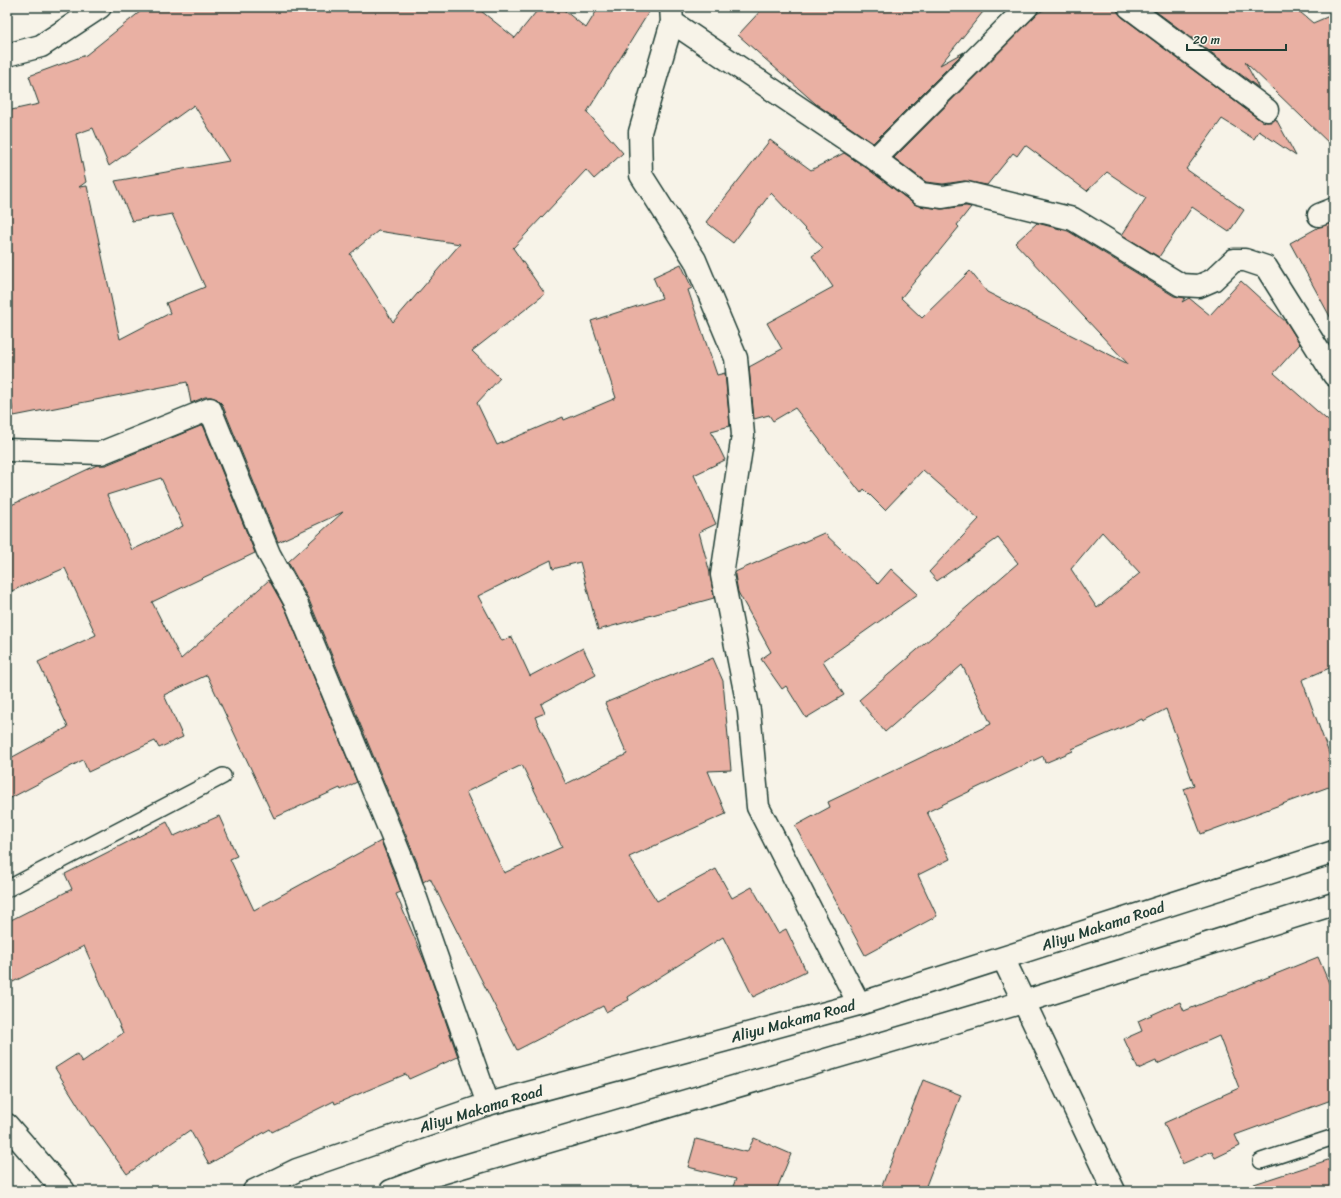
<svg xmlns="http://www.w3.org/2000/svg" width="1341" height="1198" font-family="Sriracha,sans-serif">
<rect width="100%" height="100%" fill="#f7f3e8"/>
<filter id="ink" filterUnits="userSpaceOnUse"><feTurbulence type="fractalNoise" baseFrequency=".025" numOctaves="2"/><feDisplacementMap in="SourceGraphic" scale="8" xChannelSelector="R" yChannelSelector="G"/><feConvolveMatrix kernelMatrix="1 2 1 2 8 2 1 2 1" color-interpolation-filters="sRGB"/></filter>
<g filter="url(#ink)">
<!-- building -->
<path fill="#e9b0a3" stroke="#1f3d34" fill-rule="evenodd" d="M146,7H476L515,38L540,7H560L586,28L599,7H652L587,112L623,153L594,179L586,170L513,248L545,294L472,351L500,378L477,403L497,445L563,417L564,420L616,398L591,321L662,298L653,277L681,264L692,288L688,290L717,375L725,373L730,426L711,431L725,460L694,475L716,524L699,532L710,573L714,598L598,630L580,562L553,569L551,560L478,596L502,641L512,637L530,676L583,648L596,675L541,704L545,713L535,717L566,784L627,754L605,703L713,658L723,681L731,770L708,771L726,814L629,857L657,901L716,869L732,898L752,887L778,933L786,929L806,971L753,997L723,937L628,997L629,1000L606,1012L603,1006L517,1050L430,878L423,882L417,862L309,600L288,562L343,512L278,542L222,404L217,399L211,397H205L191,403L187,382L14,416L7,381V111L39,104L29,76L86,55ZM194,105L229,161L115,181L132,221L172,214L205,287L166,303L170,313L120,339L87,186L79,187L86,182L76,134L93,128L109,166ZM378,231L460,244L393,322L350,254ZM522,765L562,847L504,873L466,792Z
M764,7H987L940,65L964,52L873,143L816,104L738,35Z
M1049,7H1117L1118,12L1122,17L1260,120L1266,122H1272L1276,119L1296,156L1259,131L1254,139L1222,119L1186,169L1244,210L1229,232L1192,207L1159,257L1122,235L1146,198L1107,172L1087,191L1025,145L1017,156L1013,153L987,185L964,181L943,184L926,182L894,158L1038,13Z
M1150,7H1294L1313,23L1334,14V148L1245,62L1259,88Z
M770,140L811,170L844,153L868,169L914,204L919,206L941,209L966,206L971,207L957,225L959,227L901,298L922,318L970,271L987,292L1128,364L1015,243L1037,223L1068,231L1174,296L1185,298L1182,302L1189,298L1210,315L1241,281L1287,323L1300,344L1274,373L1334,426V666L1302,680L1334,767V785L1201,834L1184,789L1194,785L1166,709L1143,721L1142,719L1072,749L1073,751L1045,763L1043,756L927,812L950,859L918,875L937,916L865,955L795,826L830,807L828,802L991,724L962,665L885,732L859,700L1018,563L998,538L937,581L929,572L979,519L923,470L885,510L864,489L861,493L795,408L773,421L769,415L754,419L749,367L782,349L767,323L833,287L812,256L823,248L771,193L733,243L706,222ZM1102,532L1140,573L1097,608L1071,569Z
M1334,222V324L1290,243L1319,227Z
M203,425L255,553L152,602L181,659L269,580L286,610L357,782L341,790L340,788L274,818L207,675L164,695L183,737L159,748L155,741L88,772L83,760L7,800V760L68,727L38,662L96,635L65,568L7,593V507L97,465H106ZM161,478L183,526L132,550L107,495Z
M824,533L878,584L891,569L918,594L823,661L844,695L806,718L786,686L782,689L761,659L771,652L738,592L735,575V572Z
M219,816L237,856L230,859L254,910L381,841L401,892L396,894L427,967L458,1057L409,1079L406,1074L335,1104L334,1101L272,1132L270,1129L209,1164L190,1130L127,1174L93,1126H91L55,1068L77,1054L82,1062L123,1033L84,946L7,985V922L72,889L65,874L167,822L174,836Z
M1318,957L1334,995V1099L1235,1135L1240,1146L1215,1158L1212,1151L1182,1164L1164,1123L1193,1110L1192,1109L1239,1088L1219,1036L1157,1064L1156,1061L1138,1069L1124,1039L1142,1031L1138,1021L1180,1002L1184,1011Z
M923,1080L961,1095L924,1191H880Z
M754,1138L791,1154L776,1191H731L736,1179L688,1167L696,1139L747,1152Z
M1334,1158V1191H1249L1248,1186Z"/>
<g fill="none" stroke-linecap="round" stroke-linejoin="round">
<defs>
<path id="service" d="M7,889L223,776
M1261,1161L1334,1137"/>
<path id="minor" d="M671,7L672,22L640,132L641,175L695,260L736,358L743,435L722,575L749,711L758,807L859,1004
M1129,7L1267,110
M672,22L875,159L921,194L943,197L966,193L1073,219L1181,285L1199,286L1213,280L1234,260H1245L1266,267L1334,375
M7,55L41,46L100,7
M875,159L1027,7
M1319,215L1334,209
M7,450L101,453L210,409L269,554L297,605L405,867L488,1104
M7,1125L64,1191"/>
<path id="tertiary" d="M1003,958L1114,1191
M254,1191L297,1170L488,1104L859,1004L1334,852
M391,1191L431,1176L1023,1002L1334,904"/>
</defs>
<!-- service casing -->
<use href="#service" stroke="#1f3d34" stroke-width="18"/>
<!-- minor casing -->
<use href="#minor" stroke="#1f3d34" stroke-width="25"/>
<!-- tertiary casing -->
<use href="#tertiary" stroke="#1f3d34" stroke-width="25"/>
<!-- service -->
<use href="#service" stroke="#f7f3e8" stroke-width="15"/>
<!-- minor -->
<use href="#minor" stroke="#f7f3e8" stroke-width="22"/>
<!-- tertiary -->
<use href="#tertiary" stroke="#f7f3e8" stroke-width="22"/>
</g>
</g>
<g text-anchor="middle" stroke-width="4" stroke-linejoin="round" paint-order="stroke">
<!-- street labels -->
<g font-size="15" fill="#1f3d34" stroke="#f7f3e8">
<text transform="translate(1103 926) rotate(-18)" y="5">Aliyu Makama Road</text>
<text transform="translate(793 1021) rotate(-15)" y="5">Aliyu Makama Road</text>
<text transform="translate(481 1109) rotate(-17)" y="5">Aliyu Makama Road</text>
</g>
</g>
<!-- margin -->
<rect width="1341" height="1198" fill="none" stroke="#f7f3e8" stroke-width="24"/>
<rect x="12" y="12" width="1317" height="1174" fill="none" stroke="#1f3d34" stroke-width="1.5" filter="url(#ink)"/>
<!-- scale -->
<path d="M1187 44v6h99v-6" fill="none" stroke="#1f3d34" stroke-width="2"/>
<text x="1193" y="44" font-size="12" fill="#1f3d34" stroke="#f7f3e8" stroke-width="3" paint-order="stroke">20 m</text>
</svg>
